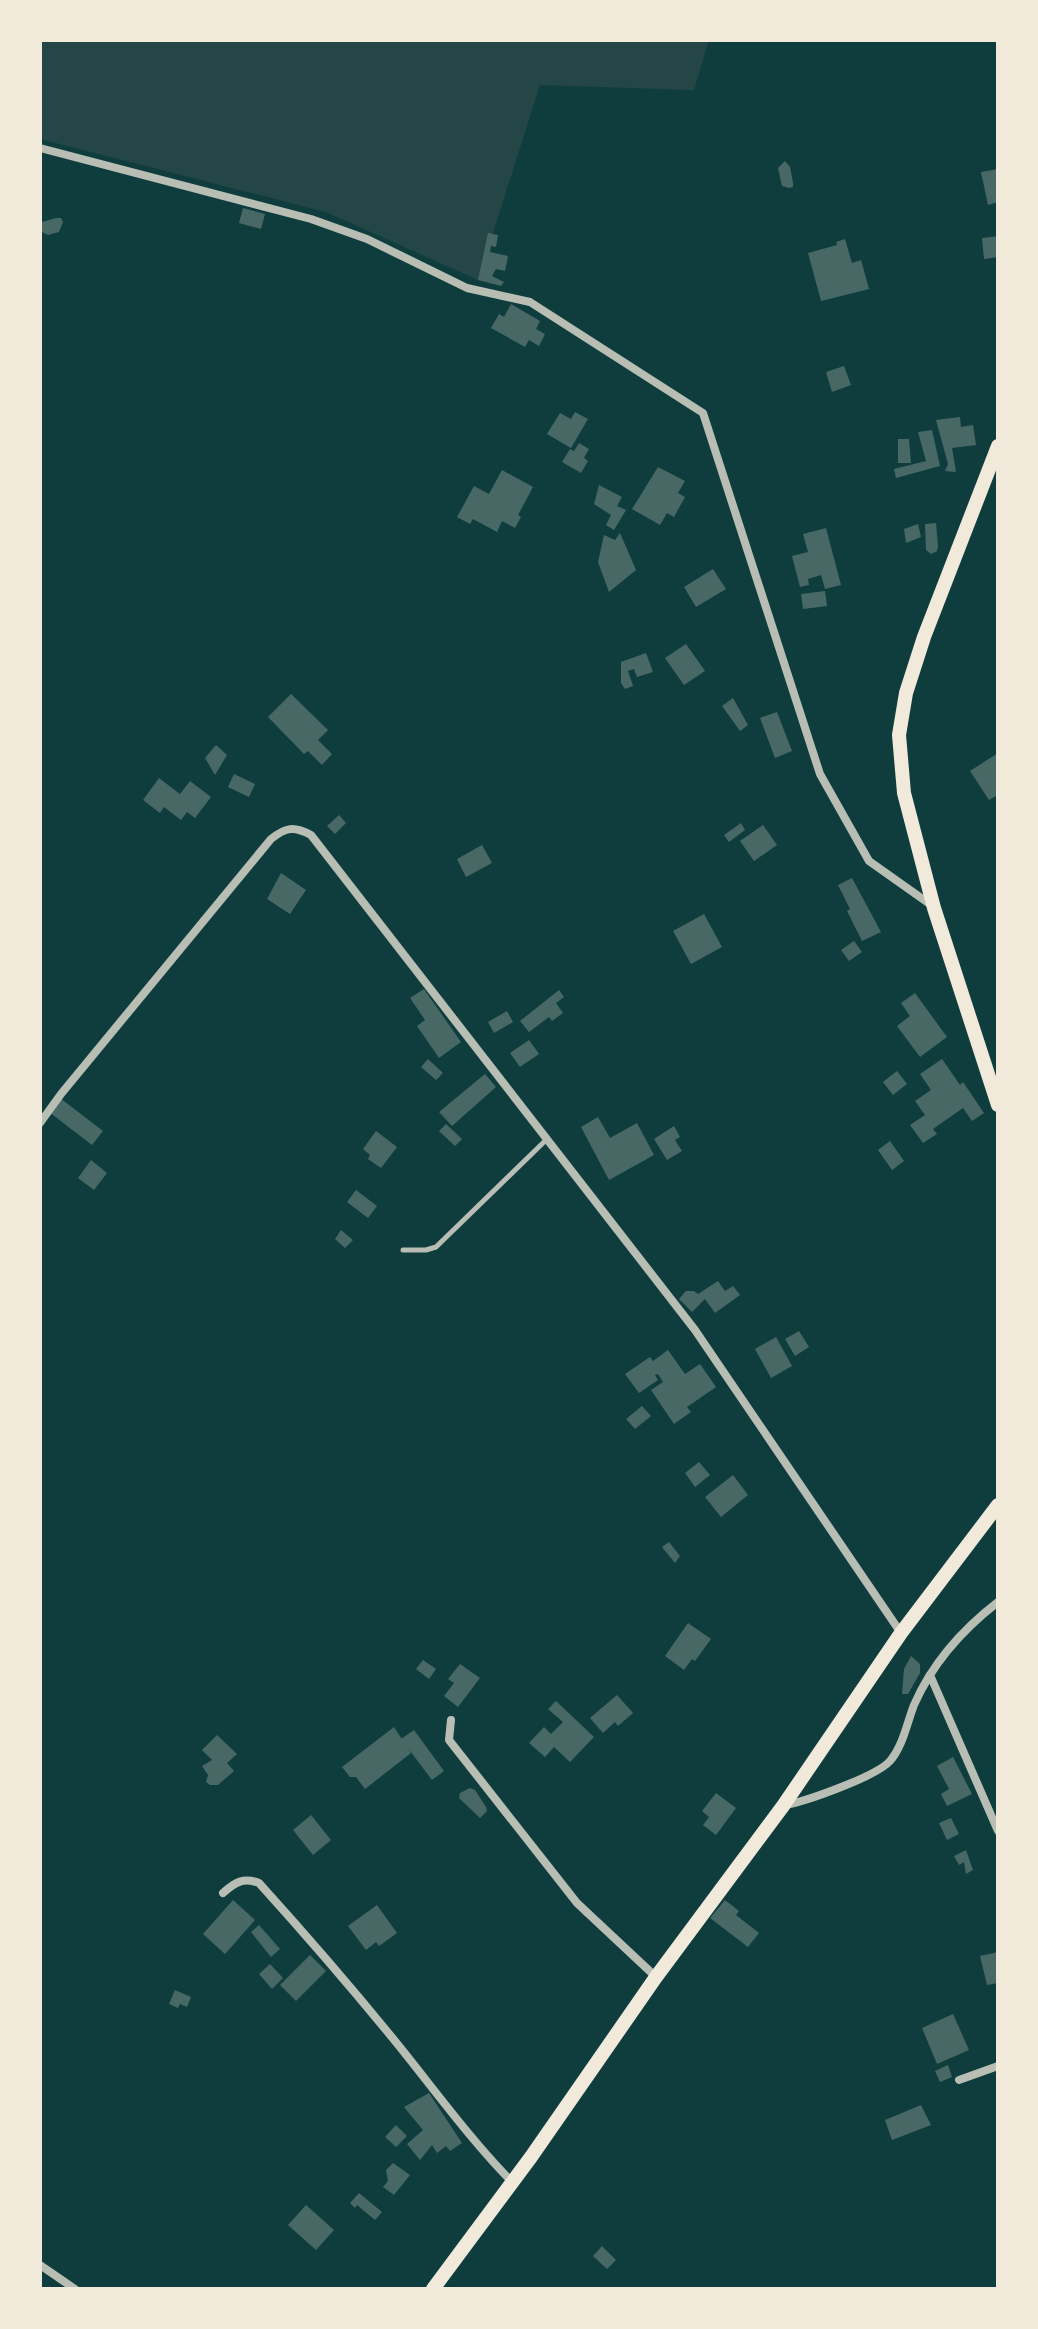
<svg xmlns="http://www.w3.org/2000/svg" width="1038" height="2329" font-family="Figtree,sans-serif">
<rect width="100%" height="100%" fill="#0f3d3e"/>
<!-- green -->
<path fill="#244646" d="M40,40H709L694,90L540,85L478,280L326,212L40,139Z"/>
<!-- building -->
<path fill="#486865" d="M785,161L790,167L793,183V187L789,188L782,186L778,168Z
M998,169V202L988,205L981,172Z
M243,208L265,214L261,229L239,223Z
M56,218H61L63,222L59,232L48,235L40,231L42,222Z
M488,233L498,235L496,247L491,246L490,252L508,256L505,271L496,269L492,276L504,282L501,286L478,280Z
M998,236V257L984,259L982,238Z
M845,239L852,263L861,260L869,289L821,301L808,253L837,245L836,242Z
M511,304L540,321L536,329L545,334L539,346L529,340L525,347L491,328L499,314L504,317Z
M844,366L851,385L832,392L826,372Z
M575,412L588,419L571,448L547,434L560,413L571,419Z
M960,417L961,427L973,425L976,445L952,448L956,472L945,471L948,464L936,420Z
M932,430L940,466L896,478L894,469L926,461L918,432Z
M898,439H909L911,463H898Z
M579,443L589,449L584,458L588,461L581,473L562,462L570,449L574,451Z
M658,467L685,481L678,493L685,497L674,517L667,513L660,525L632,509Z
M502,470L533,487L518,515L521,517L515,528L502,521L497,532L473,519L470,524L457,517L474,486L489,494Z
M599,485L622,497L617,506L626,510L614,530L606,525L611,515L594,504Z
M936,523L938,546L937,551L931,554L926,550L925,524Z
M918,524L921,537L906,543L904,529Z
M826,528L841,585L825,589L821,575L808,579L809,585L800,587L792,556L808,552L803,534Z
M620,533L636,570L609,592L598,562L604,535L615,540Z
M713,569L726,589L696,607L684,587Z
M825,591L827,606L803,609L801,594Z
M686,644L705,671L684,685L665,658Z
M646,653L653,672L637,677L634,669L628,671L633,686L625,689L621,683V662Z
M291,694L328,730L318,740L332,754L322,765L308,751L304,754L268,717Z
M733,698L748,725L740,731L722,706Z
M777,712L792,751L775,758L760,718Z
M216,745L227,755L215,775L205,758Z
M998,753V795L989,800L970,771Z
M234,774L255,784L249,797L228,787Z
M159,778L180,794L190,781L211,797L195,818L187,812L181,820L164,807L160,813L143,800Z
M339,815L346,823L335,834L327,826Z
M741,823L745,830L729,842L724,835Z
M763,825L777,845L754,861L740,841Z
M482,845L492,863L466,877L457,859Z
M281,873L306,890L290,914L267,899Z
M852,878L881,932L862,941L847,911L850,909L838,885Z
M704,914L722,947L691,964L673,931Z
M854,941L862,952L849,961L841,950Z
M424,989L461,1042L439,1058L417,1026L425,1020L410,998Z
M559,990L564,997L556,1003L563,1013L552,1021L549,1017L529,1032L520,1021Z
M915,993L947,1037L920,1057L897,1026L910,1016L901,1003Z
M507,1011L513,1022L494,1033L488,1022Z
M529,1040L539,1054L520,1067L510,1053Z
M428,1059L443,1073L436,1080L421,1067Z
M942,1059L960,1085L963,1082L984,1113L972,1121L963,1108L933,1129L937,1134L923,1143L910,1125L925,1115L915,1101L931,1090L920,1074Z
M897,1071L907,1084L893,1095L883,1082Z
M485,1074L496,1087L452,1126L439,1112Z
M60,1098L103,1131L92,1145L49,1112Z
M598,1117L610,1138L637,1123L654,1155L609,1180L581,1127Z
M446,1124L462,1139L455,1146L439,1131Z
M674,1126L680,1137L675,1140L682,1151L667,1160L654,1139Z
M376,1131L397,1147L381,1168L368,1159L370,1155L363,1149Z
M890,1141L904,1161L892,1170L878,1150Z
M91,1160L107,1173L94,1190L78,1178Z
M356,1190L377,1206L368,1218L347,1202Z
M341,1230L353,1240L345,1248L335,1239Z
M718,1281L725,1291L733,1286L740,1295L715,1313L705,1299L692,1312L679,1299L686,1291H694L698,1294Z
M799,1331L809,1347L795,1356L785,1339Z
M776,1337L792,1366L771,1378L755,1349Z
M668,1350L685,1374L700,1364L716,1387L687,1407L691,1412L674,1424L651,1390L663,1382L658,1374L655,1375L658,1380L639,1393L625,1374L650,1357L653,1361Z
M642,1406L651,1416L635,1429L626,1419Z
M699,1462L710,1475L695,1487L685,1473Z
M733,1475L748,1495L721,1517L705,1497Z
M669,1542L680,1556L675,1563L662,1547Z
M688,1623L711,1639L695,1661L692,1659L684,1670L665,1656Z
M911,1656L920,1664V1673L908,1694H902L904,1669Z
M423,1660L436,1669L429,1679L416,1669Z
M460,1664L480,1678L458,1707L444,1696L454,1683L448,1679Z
M617,1695L633,1713L618,1726L615,1722L603,1733L590,1718Z
M556,1701L594,1737L570,1762L554,1747L545,1757L529,1743L544,1727L551,1734L563,1722L548,1709Z
M394,1727L411,1753L365,1789L356,1777H350L342,1767Z
M414,1730L444,1771L432,1780L401,1739Z
M217,1735L237,1754L227,1763L234,1771L218,1785H210L206,1782L208,1775L202,1766L212,1760L202,1750Z
M953,1757L972,1794L947,1806L941,1794L949,1789L937,1766Z
M470,1788L475,1790L486,1807L487,1811L480,1818L459,1798L460,1793Z
M716,1793L736,1808L716,1835L703,1825L709,1817L702,1811Z
M311,1815L331,1840L313,1855L293,1830Z
M951,1818L959,1834L947,1840L939,1823Z
M966,1850L973,1870L966,1874L964,1862L959,1865L954,1856Z
M233,1900L255,1920L225,1954L203,1934Z
M725,1900L739,1911L736,1915L759,1933L748,1947L710,1918Z
M377,1905L397,1933L379,1946L376,1942L366,1950L348,1926Z
M259,1925L280,1949L271,1957L251,1932Z
M998,1952V1983L987,1985L980,1956Z
M310,1955L326,1971L296,2001L280,1985Z
M270,1964L283,1978L272,1989L259,1974Z
M175,1990L191,1997L187,2007L180,2004L178,2008L169,2004Z
M953,2014L969,2050L937,2064L922,2028Z
M948,2065L952,2077L940,2082L935,2071Z
M429,2093L462,2143L450,2151L446,2146L437,2153L432,2145L420,2160L407,2144L423,2130L404,2107Z
M921,2105L931,2125L892,2140L885,2120Z
M396,2125L407,2136L396,2147L385,2137Z
M393,2163L410,2175L394,2195L383,2187L388,2181L386,2170Z
M359,2193L382,2212L375,2220L357,2205L355,2208L350,2203Z
M306,2205L334,2230L316,2250L288,2225Z
M602,2246L616,2260L607,2269L593,2256Z"/>
<g fill="none" stroke-linecap="round" stroke-linejoin="round">
<!-- service -->
<path stroke="#b8beb3" stroke-width="5" d="M403,1250H426L436,1247L546,1140"/>
<!-- minor -->
<path stroke="#b8beb3" stroke-width="8" d="M40,148L311,219L367,239L467,288L530,302L703,413L820,774L869,861L934,907
M40,1123L61,1094L271,839C286,827 294,826 311,835L695,1330L901,1633
M930,1675L998,1831
M451,1720L449,1740L577,1903L656,1977
M784,1805C805,1802 877,1776 890,1761C903,1746 907,1723 914,1705C932,1664 963,1629 998,1602
M223,1893C235,1882 244,1877 259,1883C306,1935 351,1987 395,2041C434,2089 469,2138 512,2182
M959,2080L998,2066
M40,2265L75,2289"/>
<!-- primary -->
<path stroke="#f1e9da" stroke-width="14" d="M998,446L924,637L906,693L899,735L904,793L934,908L998,1105
M433,2289L531,2157L656,1977L783,1806L901,1633L998,1505"/>
</g>
<!-- border -->
<rect width="1038" height="2329" fill="none" stroke="#f1e9da" stroke-width="84"/>
</svg>
